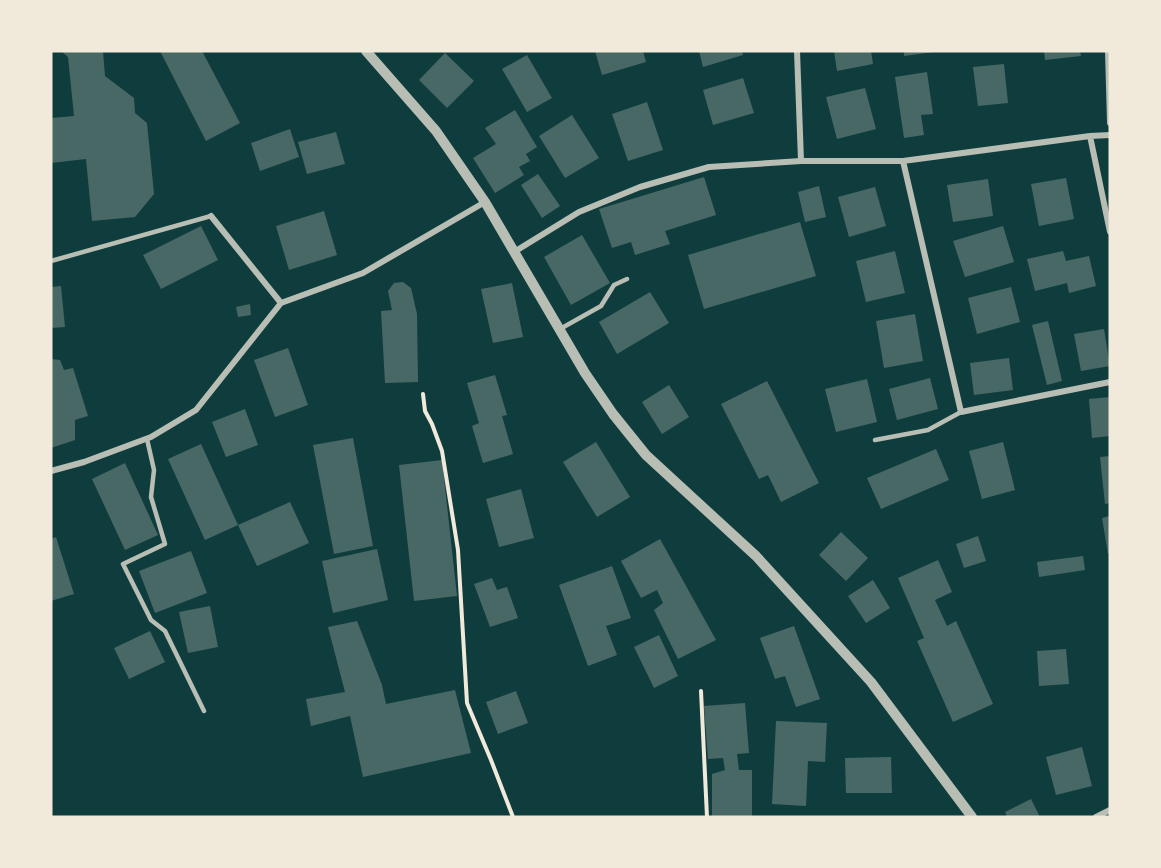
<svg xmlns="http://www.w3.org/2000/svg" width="1161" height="868" font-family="Karla,sans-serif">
<rect width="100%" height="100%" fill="#0f3d3e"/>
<!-- building -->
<path fill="#486865" d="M61,51H103L105,76L134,98L135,113L147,123L154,194L135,217L92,221L86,159L51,163V118L74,116L68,57Z
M160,51H202L240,123L206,141Z
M595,51H643L646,62L602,75Z
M699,51H742L743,55L703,67Z
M834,51H871L873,64L837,71Z
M904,51H933L934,52L904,56Z
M1044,51H1080L1081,56L1045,60Z
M445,53L474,81L447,108L419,80Z
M527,55L552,98L527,112L502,69Z
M1004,64L1008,103L978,106L973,67Z
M927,72L933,114L921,115L924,135L904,138L895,77Z
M743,78L754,113L713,125L703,90Z
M865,88L876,129L837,139L826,97Z
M647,102L663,150L628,161L612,114Z
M515,110L537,147L526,154L530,161L519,167L524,175L495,193L473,158L496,144L485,128Z
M572,115L599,158L565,178L539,136Z
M290,129L299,157L260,171L251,143Z
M336,132L345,164L307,174L298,142Z
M538,174L560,206L542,218L521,185Z
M704,177L716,215L665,231L670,244L635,255L631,242L612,248L599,209Z
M1066,178L1074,219L1039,226L1031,184Z
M988,179L993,216L953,222L947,185Z
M819,186L826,217L805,222L798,192Z
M875,187L886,226L849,237L838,197Z
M324,211L337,255L289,270L276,226Z
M800,222L816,276L704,309L688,255Z
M201,226L218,260L161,289L143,255Z
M1003,226L1014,262L965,277L953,241Z
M582,235L610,283L571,305L544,257Z
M895,251L905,293L866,302L856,261Z
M1063,251L1066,261L1089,256L1096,286L1069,293L1067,283L1035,291L1027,259Z
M403,282L411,288L417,314L418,382L385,383L381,311L392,310L388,291L394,283Z
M512,283L523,337L493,343L481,289Z
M61,286L65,327L51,328V287Z
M1011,287L1020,322L977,334L968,298Z
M650,292L669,323L617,354L599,322Z
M250,304L251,315L238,317L236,307Z
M915,314L923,361L884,368L876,321Z
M1048,321L1062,381L1047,385L1032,325Z
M1104,329L1110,366L1081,371L1074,334Z
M288,348L308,405L275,417L254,360Z
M1009,358L1013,390L974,395L970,363Z
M51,359L60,360L64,370L73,368L88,416L75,420V440L51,448Z
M495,375L507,415L502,416L513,454L483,463L472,426L479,423L467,383Z
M930,378L938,409L897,420L889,389Z
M867,379L877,422L836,432L825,389Z
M767,381L819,483L781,502L768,475L759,479L721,404Z
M669,385L689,417L662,434L642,402Z
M1110,397V436L1092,438L1089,399Z
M245,409L258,445L226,457L212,422Z
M353,438L373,546L334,554L313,445Z
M596,442L630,497L597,517L563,462Z
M1003,442L1015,490L982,499L969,451Z
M201,444L238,525L205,540L168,459Z
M936,449L949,480L881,509L867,478Z
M1110,456V503L1105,504L1100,457Z
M442,460L457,596L414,601L399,465Z
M125,463L158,535L125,550L92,479Z
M521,489L534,538L499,547L486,499Z
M290,502L309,543L257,566L238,525Z
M1110,516V553L1108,554L1102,518Z
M841,532L868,558L846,581L819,555Z
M978,536L986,561L964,568L956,544Z
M56,537L74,594L51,601V539Z
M660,539L716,640L678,659L654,610L663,603L657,590L641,598L621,561Z
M377,549L388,600L333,613L322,561Z
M191,551L207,593L155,613L139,571Z
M1083,556L1085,570L1039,577L1037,562Z
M938,560L952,592L935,600L947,626L956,621L993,704L953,722L917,641L924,638L898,578Z
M612,566L631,618L606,626L617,655L588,666L559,585Z
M492,578L497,590L507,587L518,618L490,627L474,584Z
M873,580L890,608L866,623L848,596Z
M210,606L218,647L188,653L179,612Z
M357,621L382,685L386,704L455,690L471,753L363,777L350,716L311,726L306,699L345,692L328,627Z
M794,626L820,699L796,707L785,676L775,679L760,638Z
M150,631L165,662L129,679L114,648Z
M659,635L678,676L654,688L634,647Z
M1066,649L1069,684L1039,686L1037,651Z
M516,691L528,723L498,734L486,702Z
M745,703L749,753L737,754L739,770H752V817H712V774L725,770L723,758L708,759L704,706Z
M776,721L827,723L825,762L808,761L806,806L772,804Z
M1082,747L1092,786L1056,795L1046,757Z
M891,757L892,793H846L845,758Z
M1031,799L1040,817H1007L1005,812Z"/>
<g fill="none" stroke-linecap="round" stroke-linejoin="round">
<!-- path -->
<path stroke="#f1e9da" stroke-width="4" d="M423,394L425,411L432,424L442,451L458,550L467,703L491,760L513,817
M701,691L707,817"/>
<!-- service -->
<path stroke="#b8beb3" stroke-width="4.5" d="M51,261L211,216
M560,329L601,306L614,285L627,279
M147,439L154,470L151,497L165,544L123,564L151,620L165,631L204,711
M875,440L928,430L961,412"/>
<!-- minor -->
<path stroke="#b8beb3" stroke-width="6" d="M797,51L801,161
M1108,51L1110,123
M1090,136L1110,232
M903,161L961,412L1110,382
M211,216L281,303
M514,252L579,212L640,187L709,167L801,161H903L1090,136L1110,135
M51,471L84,462L151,437L196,410L281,303L363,273L485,202
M1096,817L1110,810"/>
<!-- tertiary -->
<path stroke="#b8beb3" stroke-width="10" d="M366,51L436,131L485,202L585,373L613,414L646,455L756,556L871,682L972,817"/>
</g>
<!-- border -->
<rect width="1161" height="868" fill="none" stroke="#f1e9da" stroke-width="105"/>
</svg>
